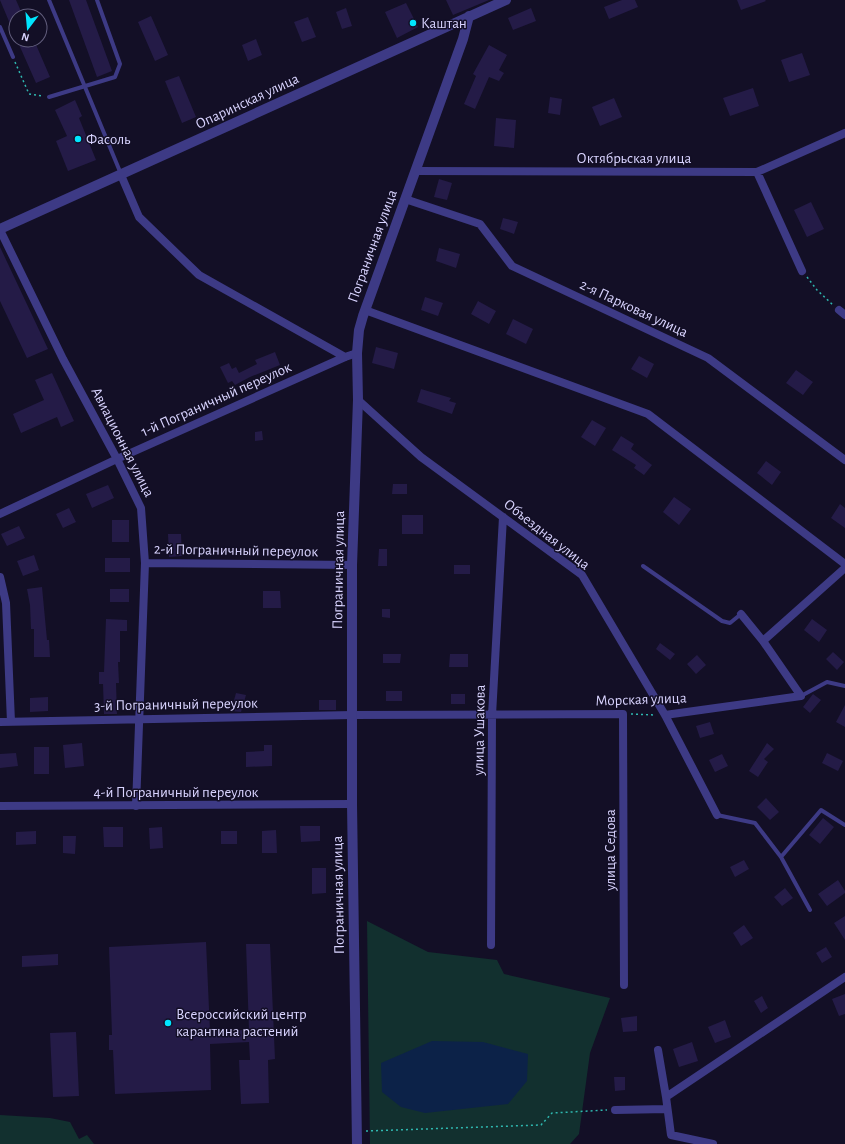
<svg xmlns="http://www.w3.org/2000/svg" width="845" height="1144" font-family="'Alegreya Sans',sans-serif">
<rect width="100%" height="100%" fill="#130f26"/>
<!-- green -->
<path fill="#12302f" d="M367,921L428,952L497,960L504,974L610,998L590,1053L579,1134L570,1144H370Z
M0,1115L50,1118L70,1122L79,1139L87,1135L94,1144H0Z"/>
<!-- water -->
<path fill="#0c2248" d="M432,1041L483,1042L528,1054L527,1081L508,1104L425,1113L401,1107L382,1092L381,1063Z"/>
<!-- building -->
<path fill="#241b47" d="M0,0H16L23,16H16V38Z
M69,0H86L112,71L97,77Z
M446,0H489L453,15Z
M622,0H635L638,7L609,19L604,7Z
M737,0H765L766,1L741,10Z
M406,3L418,27L397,38L385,12Z
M346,8L352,26L342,29L336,12Z
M531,8L536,21L513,30L508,18Z
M151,16L168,55L155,61L138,22Z
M308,17L316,37L302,42L294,22Z
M256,39L262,55L248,61L242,45Z
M17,40H34L50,77L36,83Z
M489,45L507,55L499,70L504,73L499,81L489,77L475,109L464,104L476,76L473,74Z
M802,53L810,75L789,82L781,60Z
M179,76L196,117L182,123L165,81Z
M753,88L759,106L730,116L723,98Z
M550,97L562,99L560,115L548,113Z
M614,98L622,117L600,126L592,107Z
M75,100L82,116L79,118L96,160L68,171L56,141L67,136L55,110Z
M496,118L516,120L514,148L494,146Z
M439,179L452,183L447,200L434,197Z
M811,202L824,229L807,237L794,210Z
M503,218L518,222L514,234L500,229Z
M0,247L48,349L27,358L0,301Z
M439,248L460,254L456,268L436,261Z
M425,297L443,303L438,316L421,310Z
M478,301L496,311L489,324L471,314Z
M513,319L533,329L526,344L506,334Z
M376,347L398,353L394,369L372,363Z
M275,352L280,365L250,377L235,385L232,381L228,383L220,367L229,363L232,369L236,367L239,373L257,364L255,360Z
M639,356L654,364L647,378L631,369Z
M796,370L813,382L803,395L786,383Z
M52,373L74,421L61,427L57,417L21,433L13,414L44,400L35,380Z
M421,389L451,398L449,401L456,403L452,414L417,402Z
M592,420L606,428L595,446L581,437Z
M262,431L263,440L255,441V432Z
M621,436L634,444L631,449L652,465L644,475L634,468L636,465L612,450Z
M766,461L781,472L772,485L757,473Z
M393,484H407V494H392Z
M108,485L114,498L92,508L86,494Z
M674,497L691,509L679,525L663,512Z
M840,504L845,508V528L831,518Z
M69,508L76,522L63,528L56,514Z
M402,515H423V534H402Z
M112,520H129V542H112Z
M19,526L25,538L7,546L1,534Z
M168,534H181L182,556L169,557Z
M379,549H387V566H378Z
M34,555L39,570L23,576L17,561Z
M105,558H130V572H105Z
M454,565H470V574H454Z
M42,587L47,640H49L50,657H34V629H31L30,605L27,589Z
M110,589H129V602H110Z
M263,591H280L281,608H263Z
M382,609H390V618L382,617Z
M106,619L127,620V631H120V662H118L119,683H116L117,714H104L103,684H99V672H104Z
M812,619L827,630L819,642L804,630Z
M660,643L675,654L670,660L656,649Z
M833,652L844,662L837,670L826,659Z
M383,654H401L400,663H383Z
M450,654H468V667H449Z
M697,655L706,665L696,674L687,664Z
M386,691H402V701H386Z
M236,693L246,695L241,712L231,711Z
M451,694H465V704H451Z
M813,694L821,700L810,713L803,707Z
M48,697V711L30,712V698Z
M319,700H336V710H319Z
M845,705V727L836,722Z
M710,722L714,734L700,738L696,726Z
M82,743L84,766L65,768L63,745Z
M767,743L774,749L764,759L768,762L758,777L749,771Z
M264,745H272V766L246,767V752L264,751Z
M34,747H49V774H34Z
M16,753L18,766L0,768V754Z
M827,753L843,761L838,771L822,763Z
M722,754L728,766L715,772L709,760Z
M766,798L779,812L770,820L757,807Z
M823,818L834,827L820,844L809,835Z
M300,826H320V841L301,842Z
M103,827H123V847H104Z
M162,827L163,848L150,849L149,828Z
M276,830L277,853H262V831Z
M36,831V844L16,845V832Z
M221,831H237V844H221Z
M63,836H76L75,854L63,853Z
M744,860L749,869L735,877L730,867Z
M312,868H326V893L312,894Z
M838,880L845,891V893L827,906L818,894Z
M785,888L793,898L782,906L774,897Z
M845,916V940L834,923Z
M744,925L753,938L741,946L733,933Z
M206,942L210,1031L249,1030L246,944H270L275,1059L268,1060L269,1103L241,1104L239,1060H250L249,1042L210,1044L211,1090L115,1094L113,1050H109V1035H112L109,947Z
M826,947L832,957L822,963L816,953Z
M58,954V965L22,967V956Z
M845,994V1014L839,1016L832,999Z
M762,996L768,1008L761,1013L754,1001Z
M637,1016V1031L623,1032L621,1018Z
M725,1020L731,1037L715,1043L708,1027Z
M76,1032L79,1096L53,1097L50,1033Z
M692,1042L698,1061L679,1067L673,1049Z
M614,1077H625V1090L615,1091Z"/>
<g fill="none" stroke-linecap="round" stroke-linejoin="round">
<!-- path -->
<path stroke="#2fb8b0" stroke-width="1.5" stroke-dasharray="2 3" stroke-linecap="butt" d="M15,62L29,94L43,96
M807,277L817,290L833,305
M631,714L655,715
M366,1131L541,1125L552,1113L607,1110"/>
<!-- service -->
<path stroke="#3d3a85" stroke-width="4" d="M49,0L121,174
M0,27L13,57
M49,97L115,77L120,64L97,0
M643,566L722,621L730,623L741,614
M801,696L827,682L845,686
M717,815L755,823L781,857L810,910
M781,857L821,810L845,825"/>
<!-- minor -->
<path stroke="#3d3a85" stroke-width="8" d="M415,171L757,172L845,133
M757,172L802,271
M121,175L139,217L199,275L345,357
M405,199L480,224L512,266L708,358L845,460
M0,230L63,359L117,459L141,508L145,563L136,806
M365,310L648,414L845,564
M839,310L845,315
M358,400L421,457L582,575L665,715L717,815
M0,514L117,459L345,357L357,353
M145,563L352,565
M0,577L6,603L11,722
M741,614L763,641
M665,715L801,696L763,641L845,568
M0,722L352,715L623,714L624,985
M0,806L352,804
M491,945L492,715L503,517
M658,1050L666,1097
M615,1110L667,1109
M713,1144L671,1135L666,1097L845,977"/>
<!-- tertiary -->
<path stroke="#3d3a85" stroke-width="10" d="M0,229L506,0
M357,1144L352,804V565L358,400L357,353L359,330L363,316L463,39L469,16"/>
</g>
<!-- markers -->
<g fill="#00e5ff" stroke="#130f26" stroke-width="1.5">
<circle cx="413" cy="23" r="4"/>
<circle cx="78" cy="139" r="4"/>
<circle cx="168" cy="1023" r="4"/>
</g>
<g text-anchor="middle" stroke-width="3" stroke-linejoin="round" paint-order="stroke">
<!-- poi labels -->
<g font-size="15" fill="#d9d4ff" stroke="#130f26" text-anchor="start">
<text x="421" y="28">Каштан</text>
<text x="86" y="144">Фасоль</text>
<text x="176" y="1019">Всероссийский центр<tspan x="176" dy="17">карантина растений</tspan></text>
</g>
<!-- street labels -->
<g font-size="15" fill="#d9d4ff" stroke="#130f26">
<text transform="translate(247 101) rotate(-25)" y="5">Опаринская улица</text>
<text x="634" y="163">Октябрьская улица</text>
<text transform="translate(372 246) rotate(-70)" y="5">Пограничная улица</text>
<text transform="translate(634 308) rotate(25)" y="5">2-я Парковая улица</text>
<text transform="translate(216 399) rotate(-24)" y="5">1-й Пограничный переулок</text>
<text transform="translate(123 442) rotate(63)" y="5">Авиационная улица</text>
<text transform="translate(547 534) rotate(38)" y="5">Объездная улица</text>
<text transform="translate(236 550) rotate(1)" y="5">2-й Пограничный переулок</text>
<text transform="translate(338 570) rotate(-89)" y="5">Пограничная улица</text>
<text transform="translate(641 699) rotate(-2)" y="5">Морская улица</text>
<text transform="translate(176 704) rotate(-1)" y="5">3-й Пограничный переулок</text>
<text transform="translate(479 730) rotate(-89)" y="5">улица Ушакова</text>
<text x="176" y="797">4-й Пограничный переулок</text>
<text transform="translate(610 850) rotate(-90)" y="5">улица Седова</text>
<text transform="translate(338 895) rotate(-91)" y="5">Пограничная улица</text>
</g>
</g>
<!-- north arrow -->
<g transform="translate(28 28) rotate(196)"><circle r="19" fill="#130f26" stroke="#625e7d"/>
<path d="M0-3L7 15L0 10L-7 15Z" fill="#00e5ff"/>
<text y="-6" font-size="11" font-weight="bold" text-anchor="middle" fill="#d9d4ff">N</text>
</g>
</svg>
